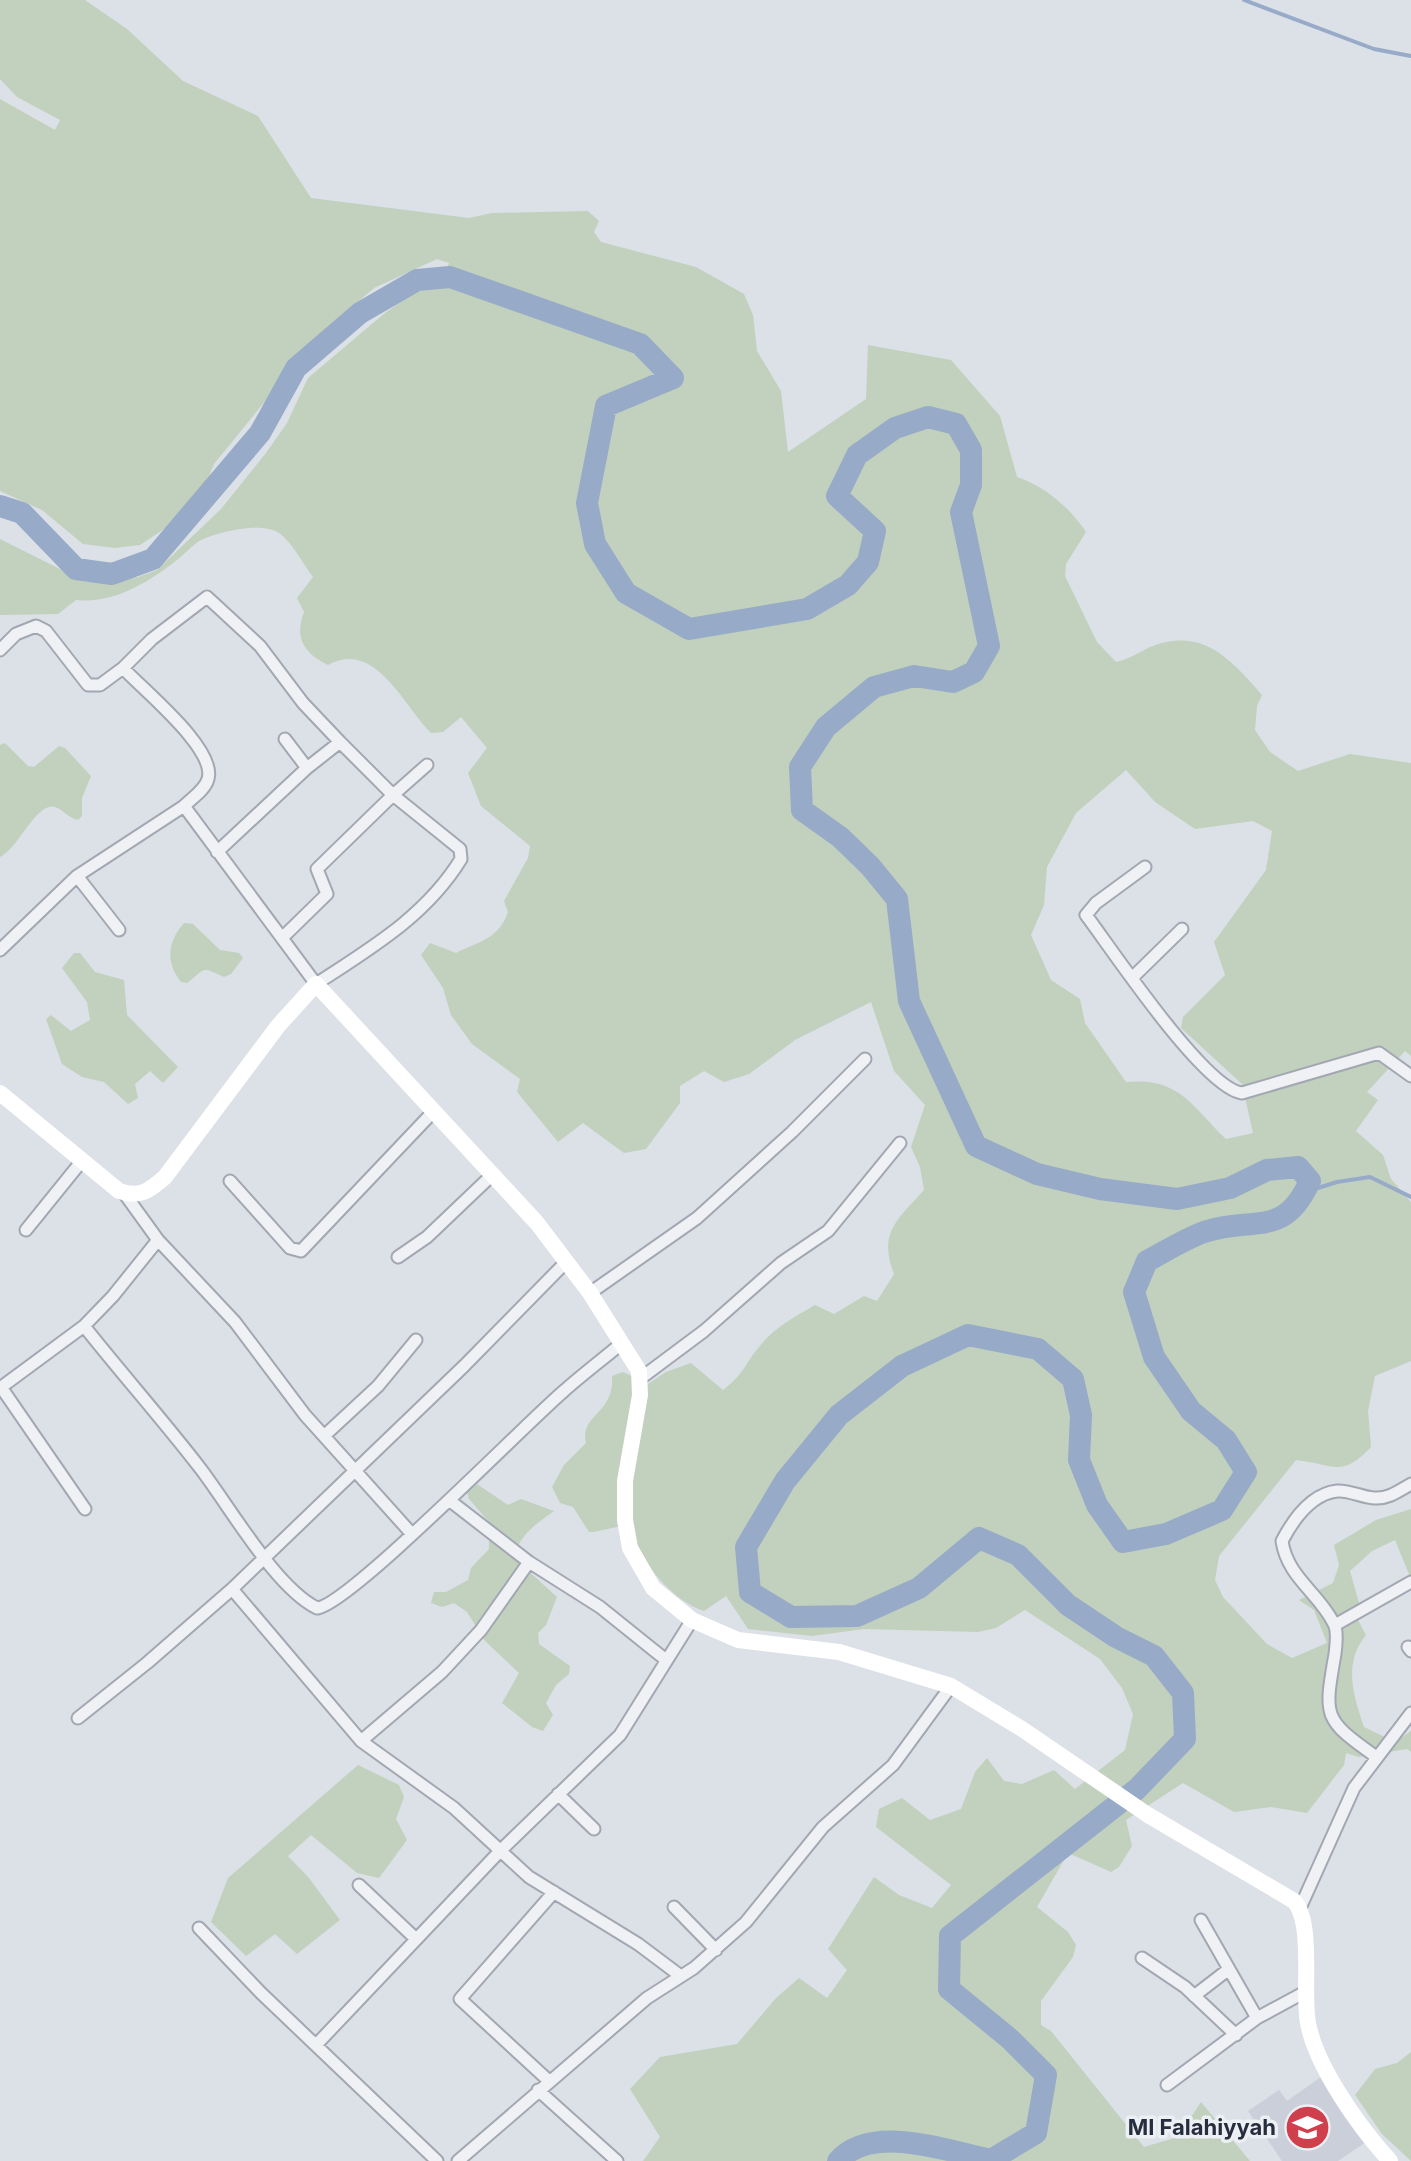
<svg xmlns="http://www.w3.org/2000/svg" width="1411" height="2161" font-family="Inter,sans-serif">
<rect width="100%" height="100%" fill="#dce0e7"/>
<!-- built -->
<path fill="#cacfd9" d="M1321,2077L1366,2142L1338,2161H1282L1248,2111L1279,2090L1287,2101Z"/>
<!-- green -->
<path fill="#c1d1bd" fill-rule="evenodd" d="M0,0H85L127,29L183,81L258,116L311,198L469,218L492,213L588,211L599,221L594,232L601,242L696,267L744,294L753,315L757,351L781,391L788,452L866,399L868,345L951,360L1000,416L1017,477C1046,487 1069,507 1086,532L1066,564L1065,576L1097,642L1116,662C1129,659 1138,653 1150,647C1202,626 1231,659 1262,695L1257,706L1255,730L1270,752L1298,771L1350,754L1411,763V1056L1405,1051L1367,1092L1378,1100L1356,1131L1383,1155L1391,1179L1411,1202V1361L1375,1376L1368,1411L1371,1447C1341,1479 1334,1464 1296,1460L1219,1556L1215,1580L1223,1597L1267,1644L1292,1658L1327,1643L1314,1610L1299,1600L1333,1583L1339,1565L1334,1545L1376,1520L1411,1509V1579L1395,1540L1372,1551L1350,1571L1361,1610L1358,1620L1366,1635C1343,1663 1353,1695 1364,1727L1395,1742L1411,1731V1752L1407,1749L1359,1757L1346,1753L1344,1765L1307,1813L1271,1807L1234,1812L1183,1783L1126,1820L1132,1846L1119,1867L1111,1872L1068,1853L1037,1907L1068,1932L1076,1945L1073,1957L1041,2001V2025L1051,2031L1144,2147L1178,2137L1201,2102L1250,2161H643L660,2137L630,2089L660,2057L737,2044L776,1998L799,1978L827,1998L847,1970L828,1949L874,1877L899,1895L932,1908L951,1885L876,1827L879,1809L902,1798L930,1820L961,1809L975,1772L987,1758L1004,1781L1022,1784L1054,1770L1075,1789L1125,1750L1133,1714L1122,1688L1100,1659L1025,1610L996,1628L978,1632L864,1629L812,1636L748,1629L726,1596L704,1611C676,1602 648,1571 637,1544C635,1537 635,1532 632,1525C618,1525 597,1533 589,1532L573,1507L560,1503L552,1487L564,1465L586,1443C579,1414 615,1414 612,1376L623,1372L648,1384L666,1372L691,1363L723,1390C746,1372 743,1366 759,1347C773,1328 795,1317 815,1305L834,1314L864,1296L877,1301L894,1274C878,1233 897,1220 924,1190L920,1167L911,1147L925,1105L894,1071L871,1002L795,1040L749,1074L724,1082L704,1071L680,1086V1103L646,1149L624,1153L583,1123L558,1142L517,1092L520,1079L472,1044L451,1015L443,988L421,955L430,943L456,953C479,941 498,940 508,912L504,901L528,858L530,846L481,806L468,773L487,748L461,717L443,732L431,733C403,705 375,639 328,665C304,653 294,638 304,612L297,598L313,577C303,564 292,542 279,533C261,521 218,532 201,540C192,545 185,554 177,560C149,582 114,604 76,600L58,614L0,615V539L86,582L138,577L157,570L221,509L266,453L287,423L308,378L385,313L447,269L449,263L437,259L374,288L346,312L297,362L214,464L204,488L170,525L140,545L115,548L83,544L42,510L0,491V99L55,130L60,120L17,97L0,79ZM1126,770L1155,802L1195,829L1253,821L1272,831L1266,870L1214,942L1225,975L1183,1017L1181,1028L1242,1084L1253,1133L1226,1139C1190,1104 1179,1077 1126,1082L1085,1023L1080,999L1051,980L1031,935L1044,905L1047,867L1076,813Z
M5,743L28,766L34,767L59,746L65,748L91,776L82,798V816L78,820C68,818 64,810 55,807C36,802 19,848 0,857V745Z
M184,923L193,924L220,950L239,953L243,958L231,974L224,977C200,966 207,968 187,983L181,982C165,962 168,941 184,923Z
M74,953H80L95,972L124,980L127,1015L178,1067L163,1083L150,1071L135,1084L138,1098L128,1104L104,1082L82,1077L62,1064L46,1019L51,1015L71,1031L90,1020L87,1002L62,968Z
M477,1484L508,1505L521,1499L554,1511C536,1524 519,1535 514,1558L557,1597L546,1625L538,1633L539,1644L570,1666L569,1674L556,1685L546,1703L553,1715L543,1731L532,1727L502,1703L519,1673L485,1641L467,1612L454,1603L442,1607L431,1603L434,1592H446L468,1580L471,1568L489,1549V1522L469,1499L467,1492Z
M358,1765L399,1785L404,1797L396,1819L407,1840L379,1878L357,1873L311,1835L288,1856L309,1878L340,1920L297,1954L275,1934L246,1956L211,1922L228,1878Z
M1411,2052V2161L1382,2134L1355,2095L1375,2069L1397,2063Z"/>
<g fill="none" stroke-linecap="round" stroke-linejoin="round">
<!-- stream -->
<path stroke="#97abc8" stroke-width="4" d="M1244,0L1374,49L1411,56
M1305,1192L1337,1182L1370,1177L1411,1197"/>
<!-- river -->
<path stroke="#97abc8" stroke-width="22" d="M0,506L22,513L76,569L112,574L153,559L260,433L296,368L360,313L417,280L450,277L640,344L673,378L606,406L587,503L595,544L626,593L689,629L807,609L848,585L868,562L875,531L837,496L857,455L895,428L928,417L956,424L971,450V485L961,512L989,646L974,672L953,682L914,676L874,687L826,727L800,767L802,810L840,837L870,866L897,899L909,1001L976,1146L1037,1174L1100,1189L1177,1199L1230,1188L1267,1170L1298,1167L1310,1181C1283,1240 1254,1215 1204,1232C1185,1239 1166,1251 1147,1261L1134,1292L1154,1357L1191,1411L1226,1440L1246,1472L1222,1510L1166,1534L1123,1542L1097,1505L1079,1460L1081,1415L1073,1379L1038,1349L968,1335L902,1366L839,1415L785,1481L746,1547L750,1592L791,1617L857,1616L919,1588L979,1538L1018,1555L1068,1605L1116,1637L1154,1656L1183,1693L1185,1739L1137,1789L950,1936L949,1989L1010,2039L1046,2075L1036,2133L991,2160C947,2151 872,2123 838,2161"/>
<defs>
<path id="street" d="M0,650L16,634L36,626L46,631L88,685H100L123,668C143,690 217,749 208,779C205,790 192,798 184,806L316,984C371,948 426,916 461,859L460,849L393,795L427,765
M123,668L152,639L207,597L260,646L303,703L340,742
M217,852L307,768L285,739
M1145,867L1096,903L1086,915C1113,951 1204,1088 1242,1093L1379,1053L1411,1076
M77,876L119,930
M282,938L327,894L317,869L393,795L340,742L307,768
M0,950L77,876L184,806
M1132,978L1182,929
M230,1181L290,1248L301,1251L432,1113
M124,1193L158,1240
M26,1230L81,1162
M398,1257L427,1237L490,1177
M566,1262L464,1366L232,1589L361,1741L454,1808L529,1877L638,1944L678,1974
M590,1293L697,1218L792,1132L865,1059
M84,1326C122,1374 163,1420 200,1468C230,1507 275,1587 317,1608C349,1605 527,1422 565,1390C583,1374 603,1359 622,1343
M641,1378L704,1331L781,1263L828,1231L900,1143
M1,1387L85,1509
M0,1388L84,1326L113,1296L158,1240L235,1322L305,1415L411,1533
M324,1436L378,1386L416,1340
M449,1500L529,1562
M1335,1625L1411,1582
M1408,1647L1411,1651
M78,1718L147,1663L232,1589
M361,1741L442,1672L481,1630L529,1562L600,1607L666,1660
M1375,1756C1323,1719 1324,1717 1335,1654C1336,1646 1338,1631 1334,1624C1320,1594 1287,1577 1282,1541C1293,1520 1311,1494 1337,1491C1350,1490 1363,1498 1375,1498C1389,1499 1400,1490 1411,1484
M558,1794L594,1829
M359,1885L416,1939
M674,1907L716,1950
M1300,1908L1354,1788L1411,1713
M1201,1920L1257,2018L1305,1992
M199,1928L261,1993L437,2161
M1142,1958L1185,1987L1236,2035
M1194,1996L1229,1969
M317,2044L501,1850L620,1735L692,1620
M549,2081L460,1999L554,1892
M1167,2085L1257,2018
M538,2090L617,2161
M458,2161L647,1998L694,1968L746,1922L823,1827L893,1765L951,1686"/>
</defs>
<!-- street casing -->
<use href="#street" stroke="#a2a7b1" stroke-width="15"/>
<!-- street -->
<use href="#street" stroke="#eff1f5" stroke-width="11"/>
<!-- secondary -->
<path stroke="#fff" stroke-width="16" d="M0,1093L119,1191C140,1198 149,1191 165,1177L278,1026L316,984L537,1223L590,1293L639,1371L640,1395L625,1481V1520L630,1548L653,1588L692,1620L738,1640L839,1652L951,1686L1022,1729L1148,1815L1294,1901C1314,1923 1302,1993 1308,2023C1316,2067 1360,2128 1390,2161"/>
</g>
<!-- icons -->
<defs>
<symbol id="school-disc" viewBox="-11 -11 22 22"><circle r="9.5" fill="#cf3f4c" stroke="#eceff4"/><path d="M0-5L7-2L0 1L-7-2ZM-4 1L0 2.5L4 1V4Q0 6-4 4Z" fill="#fff"/></symbol>
</defs>
<g fill-rule="evenodd">
<use href="#school-disc" x="1282" y="2102" width="51" height="51"/>
</g>
<g text-anchor="middle" stroke-width="7" stroke-linejoin="round" paint-order="stroke">
<!-- poi labels -->
<g font-size="22" font-weight="bold" fill="#262d3d" stroke="#eceff4" text-anchor="end">
<text x="1276" y="2135">MI Falahiyyah</text>
</g>
</g>
</svg>
